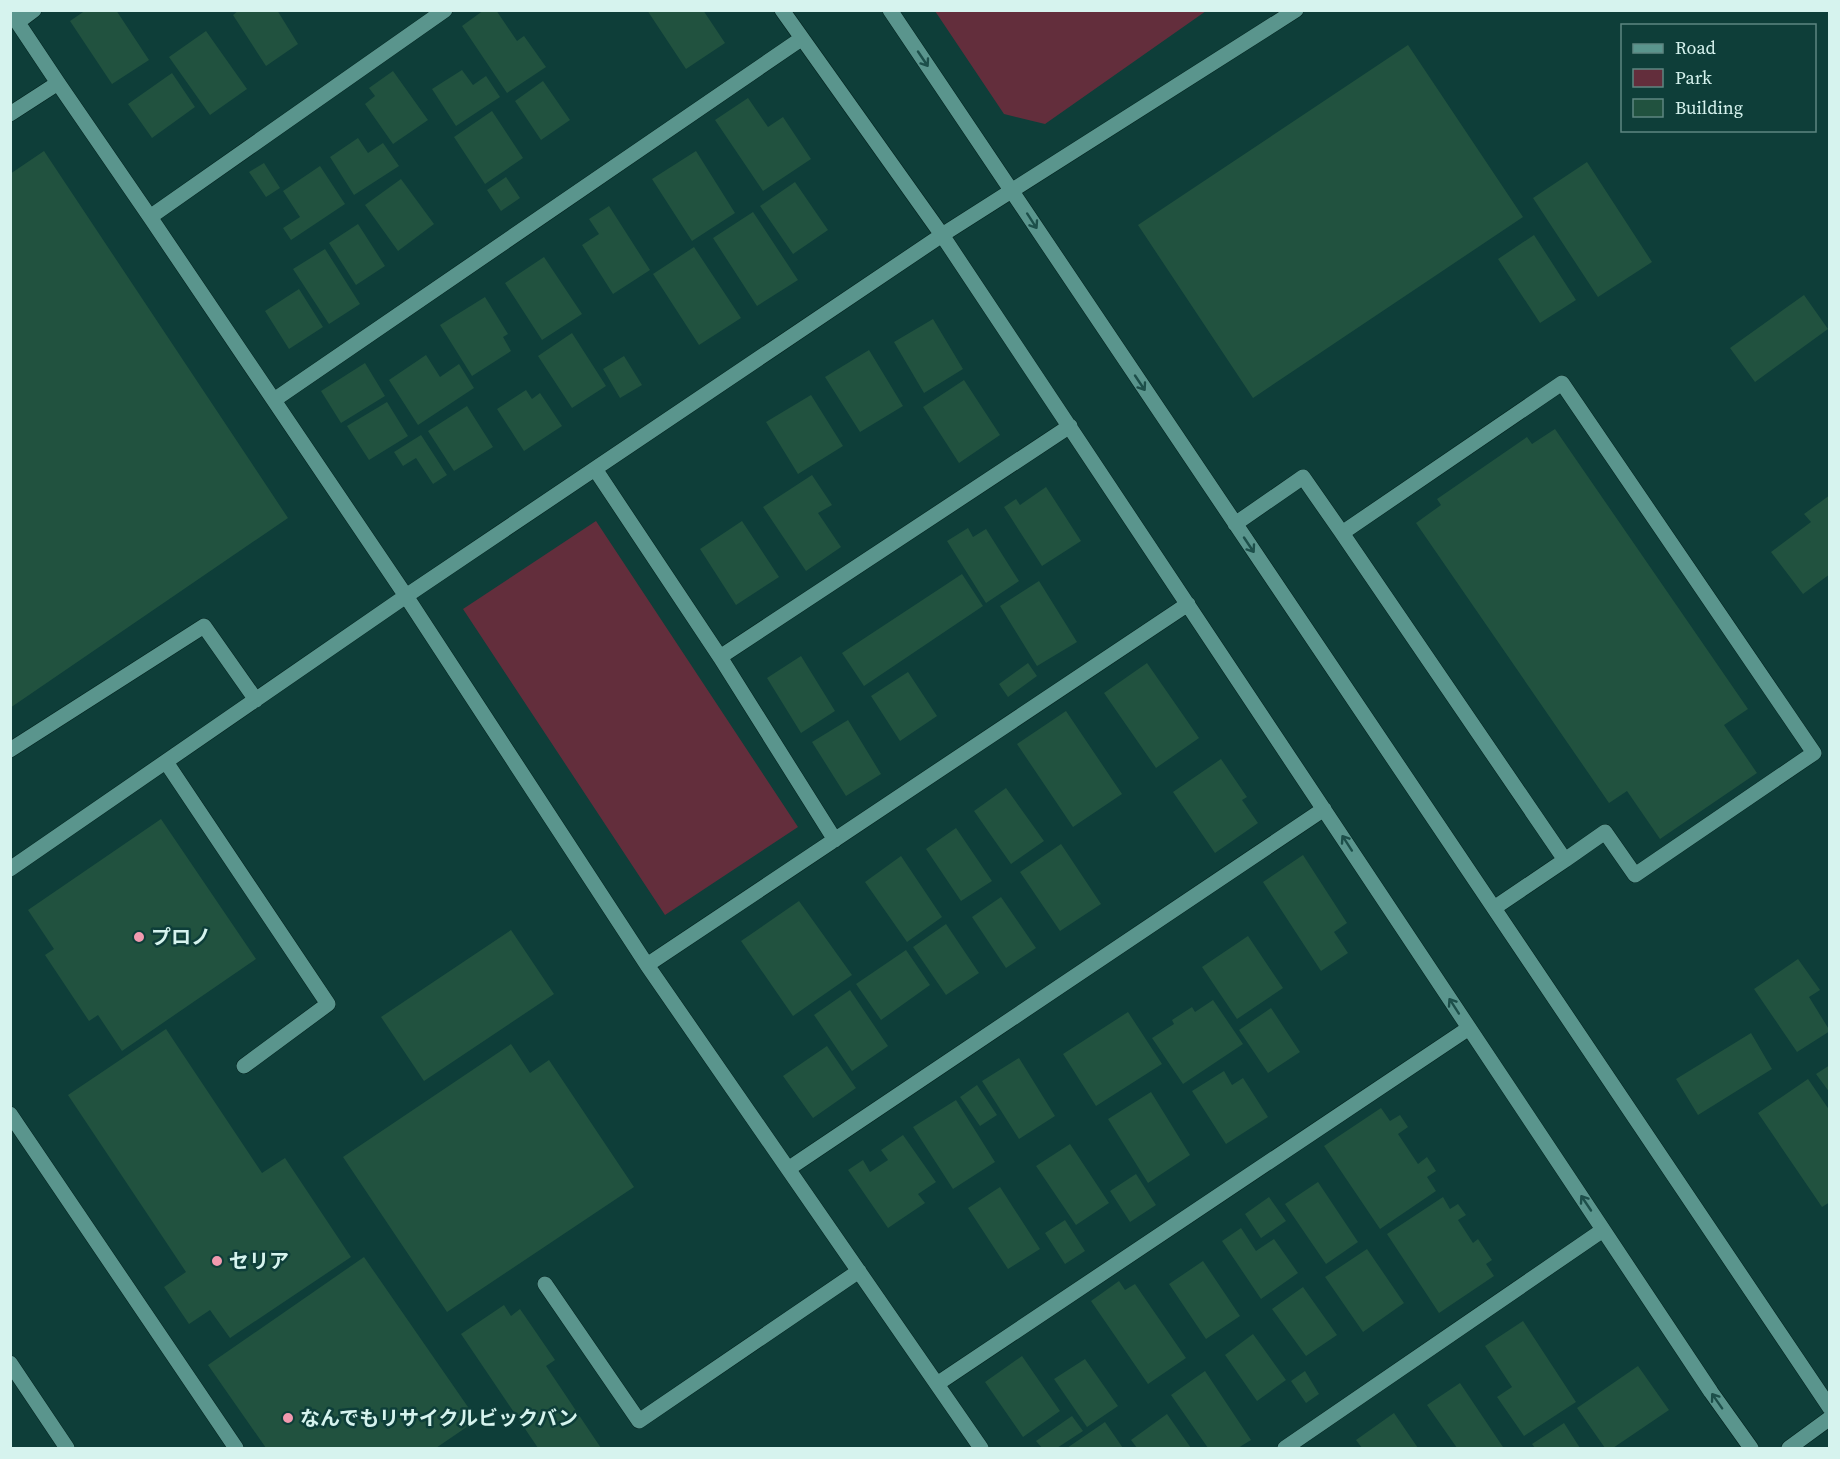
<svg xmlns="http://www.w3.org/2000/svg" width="1840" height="1459" font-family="'Source Serif 4','Noto Sans JP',serif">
<rect width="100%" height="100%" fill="#0e3e39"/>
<!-- green -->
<path fill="#632e3c" d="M935,11H1206L1045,124L1004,114Z
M596,521L798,827L665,915L463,609Z"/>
<!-- building -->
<path fill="#21523f" d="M86,10H116L149,60L112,84L70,21Z
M239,10H277L298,44L266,66L233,15Z
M484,10H496L517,41L524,36L546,67L507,93L462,26Z
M647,10H703L725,43L686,69Z
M206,31L247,89L210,115L169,57Z
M1408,45L1523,217L1253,398L1138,225Z
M462,70L473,85L486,76L500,97L456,126L432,89Z
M393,71L428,120L393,144L365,104L375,96L369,88Z
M172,73L195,107L152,138L128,104Z
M543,81L570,120L541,140L515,101Z
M748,98L768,127L783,117L811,159L763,191L715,120Z
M492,111L523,158L485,184L454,137Z
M358,138L368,153L383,143L399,166L354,195L330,157Z
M44,151L288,518L10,708V174Z
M696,151L735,213L692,241L652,179Z
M1587,162L1652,262L1598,297L1533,198Z
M264,163L280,188L266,197L249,172Z
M320,166L345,204L291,240L283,228L300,217L283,191Z
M506,177L520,198L501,211L487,190Z
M401,179L434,224L398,251L365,205Z
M795,182L828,230L793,254L760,206Z
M609,206L650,270L613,294L582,245L599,234L589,219Z
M753,212L798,280L757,306L713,238Z
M358,224L385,266L356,285L329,243Z
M1534,235L1576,300L1540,323L1498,259Z
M694,247L741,318L699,345L653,274Z
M325,249L360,304L329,324L293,269Z
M544,257L582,314L542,340L505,283Z
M299,289L323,327L289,349L265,311Z
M1804,295L1828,329L1755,382L1730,348Z
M485,297L508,334L503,337L511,351L472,376L440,325Z
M933,319L963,369L924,393L894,342Z
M572,333L606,386L572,408L538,356Z
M869,350L903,406L860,432L825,377Z
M426,355L440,377L459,364L474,388L418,425L389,380Z
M624,356L642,385L620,398L603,369Z
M365,363L385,396L341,423L321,391Z
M964,380L1000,435L959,463L923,407Z
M526,390L532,399L540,393L562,426L524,451L497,409Z
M811,395L843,446L798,474L766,422Z
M387,402L408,436L369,460L347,426Z
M467,406L493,447L454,471L428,431Z
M1555,429L1748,709L1724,725L1757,773L1660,839L1627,791L1609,803L1416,523L1441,505L1437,499L1527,437L1532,444Z
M421,435L447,475L433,484L416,458L403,466L394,452Z
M812,475L832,505L818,513L841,547L806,571L763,507Z
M1046,487L1081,541L1042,566L1004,507L1016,499L1020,505Z
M1830,495V574L1803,594L1771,552L1811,522L1804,514Z
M742,521L779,577L736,605L700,549Z
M968,528L973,537L986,529L1019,581L986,603L947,541Z
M962,574L983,606L864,686L842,653Z
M1039,581L1077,642L1037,666L1000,606Z
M801,656L835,711L801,733L767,678Z
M1028,663L1037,676L1008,697L999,684Z
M1147,663L1199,738L1156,768L1104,693Z
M908,672L937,716L900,741L871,696Z
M1066,711L1122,794L1073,827L1017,744Z
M848,720L881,774L846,796L812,742Z
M1221,759L1247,797L1242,800L1258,823L1215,853L1173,792Z
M1006,788L1044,841L1011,864L974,811Z
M161,819L256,959L122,1051L98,1015L89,1021L45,955L54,949L28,910Z
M956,828L992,881L961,901L926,849Z
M1061,844L1101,904L1060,931L1020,872Z
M1303,855L1347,923L1334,932L1348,953L1321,971L1263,882Z
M901,856L942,917L907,942L865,882Z
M1001,897L1036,948L1006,968L972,917Z
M799,901L852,975L793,1016L741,941Z
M946,924L979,973L946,995L913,947Z
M511,930L554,994L424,1081L381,1017Z
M1248,936L1283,988L1237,1019L1202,967Z
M906,950L930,985L881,1020L856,984Z
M1798,959L1820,990L1809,997L1830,1031L1797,1052L1754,989Z
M850,990L888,1046L852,1071L814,1015Z
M1213,1000L1243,1044L1183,1084L1152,1038L1174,1024L1172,1020L1192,1007L1195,1012Z
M1271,1008L1300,1052L1268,1073L1239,1030Z
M1128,1012L1162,1064L1096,1106L1063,1054Z
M166,1029L262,1173L285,1158L351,1257L230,1338L210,1310L189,1324L164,1287L186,1272L68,1095Z
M1751,1033L1772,1069L1698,1115L1676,1079Z
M511,1044L530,1073L549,1060L634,1187L447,1312L343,1157Z
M827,1046L856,1088L813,1118L783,1076Z
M1019,1058L1055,1116L1019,1139L982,1081Z
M1830,1065V1093L1816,1074Z
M1224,1071L1232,1085L1243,1078L1268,1117L1226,1144L1192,1091Z
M1808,1079L1830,1111V1202L1822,1207L1758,1113Z
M977,1085L997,1115L980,1126L960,1097Z
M1151,1092L1190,1155L1148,1183L1108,1119Z
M956,1100L995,1162L953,1189L913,1127Z
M1381,1108L1390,1121L1400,1115L1408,1127L1398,1134L1418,1164L1427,1157L1436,1171L1427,1177L1436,1191L1380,1229L1324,1146Z
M903,1135L936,1182L918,1194L925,1203L888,1228L848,1170L863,1160L870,1172L888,1160L881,1150Z
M1070,1144L1109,1203L1076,1225L1036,1166Z
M1136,1174L1156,1205L1130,1222L1110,1191Z
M1318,1182L1358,1242L1326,1264L1285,1204Z
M1000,1187L1040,1249L1008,1269L968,1208Z
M1269,1197L1286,1221L1261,1238L1245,1214Z
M1443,1197L1450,1209L1458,1204L1466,1215L1458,1220L1473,1243L1478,1239L1492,1260L1486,1264L1494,1276L1439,1313L1387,1234Z
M1065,1220L1085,1251L1065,1264L1045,1233Z
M1241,1228L1256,1251L1274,1239L1298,1273L1261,1299L1222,1241Z
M1367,1249L1404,1303L1363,1332L1325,1277Z
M364,1257L477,1420L436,1448H266L208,1365Z
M1203,1261L1240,1316L1206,1339L1169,1284Z
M1119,1281L1125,1290L1135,1284L1186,1358L1148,1384L1091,1301Z
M1303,1287L1337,1335L1306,1356L1272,1309Z
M504,1305L511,1316L520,1309L555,1360L546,1366L601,1448H538L461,1334Z
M1523,1321L1576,1402L1524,1436L1497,1397L1512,1387L1485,1346Z
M1253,1334L1286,1380L1257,1401L1225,1355Z
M1022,1356L1060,1411L1023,1437L985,1382Z
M1085,1359L1118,1406L1087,1427L1054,1379Z
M1638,1366L1669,1410L1613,1448H1605L1577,1408Z
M1205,1371L1251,1440L1238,1448H1208L1171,1395Z
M1305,1371L1319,1394L1306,1403L1291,1381Z
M1460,1383L1503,1447L1501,1448H1457L1427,1405Z
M1394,1413L1418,1448H1362L1356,1440Z
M1167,1414L1191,1448H1137L1131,1440Z
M1072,1416L1083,1431L1057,1448H1042L1036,1441Z
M1105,1422L1123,1448H1067Z
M1564,1423L1580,1448H1535L1532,1444Z"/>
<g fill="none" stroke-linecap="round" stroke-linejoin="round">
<defs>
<path id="minor" d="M782,10L942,235L1711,1392L1751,1448
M890,10L1830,1408
M10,11L58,83L150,217L406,596L647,965L981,1448
M18,22L34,10
M10,114L58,83
M150,217L445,10
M1562,383L1814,753L1635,875L1605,832L1565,860L1342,533Z
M274,400L801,39
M595,469L720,657L835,840
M1235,524L1303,477L1342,533
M720,657L1070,426
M10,750L204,626L256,700
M166,762L328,1004L244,1066
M10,869L406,596L942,235L1296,10
M1494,908L1565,860
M647,965L1188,604
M10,1114L236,1448
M788,1169L1324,809
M545,1284L639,1421L859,1271
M10,1363L67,1448
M937,1384L1469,1028
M1285,1448L1603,1230
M1789,1448L1830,1418"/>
</defs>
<!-- minor casing -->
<use href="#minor" stroke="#03231f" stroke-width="16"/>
<!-- minor -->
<use href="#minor" stroke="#5a958d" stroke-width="15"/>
</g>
<!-- one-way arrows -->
<defs><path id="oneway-shaft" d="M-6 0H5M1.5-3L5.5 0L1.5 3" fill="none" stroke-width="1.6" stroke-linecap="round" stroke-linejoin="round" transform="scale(1.5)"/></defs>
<g stroke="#1d4f4a">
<use href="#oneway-shaft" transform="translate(923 59) rotate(56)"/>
<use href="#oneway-shaft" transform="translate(1032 221) rotate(57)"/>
<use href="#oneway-shaft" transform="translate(1140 383) rotate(56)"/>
<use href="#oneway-shaft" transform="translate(1249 545) rotate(56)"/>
<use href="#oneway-shaft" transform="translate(1347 843) rotate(-123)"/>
<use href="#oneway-shaft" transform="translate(1454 1006) rotate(-123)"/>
<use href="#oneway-shaft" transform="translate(1586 1203) rotate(-124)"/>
<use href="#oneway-shaft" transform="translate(1717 1401) rotate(-125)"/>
</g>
<!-- markers -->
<g fill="#f29aaf" stroke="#0e3e39" stroke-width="2">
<circle cx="139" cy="937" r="6"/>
<circle cx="217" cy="1261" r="6"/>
<circle cx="288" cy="1418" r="6"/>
</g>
<g text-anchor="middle" stroke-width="5" stroke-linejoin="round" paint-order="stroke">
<!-- poi labels -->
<g font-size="20" font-weight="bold" fill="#d6f3ee" stroke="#0e3e39" text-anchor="start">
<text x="151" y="944">プロノ</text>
<text x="229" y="1268">セリア</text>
<text x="300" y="1425">なんでもリサイクルビックバン</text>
</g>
</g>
<!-- border -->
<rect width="1840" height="1459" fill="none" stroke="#d6f3ee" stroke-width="24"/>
<!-- legend -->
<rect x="1621" y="24" width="195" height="108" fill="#0e3e39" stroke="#5e8681" stroke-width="1.5"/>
<rect x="1633" y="44" width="30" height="9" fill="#5a958d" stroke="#5e8681" stroke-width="1.5"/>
<text x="1675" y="54" font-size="18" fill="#d6f3ee">Road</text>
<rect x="1633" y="69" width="30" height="18" fill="#632e3c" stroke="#5e8681" stroke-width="1.5"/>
<text x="1675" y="84" font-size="18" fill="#d6f3ee">Park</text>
<rect x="1633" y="99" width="30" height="18" fill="#21523f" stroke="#5e8681" stroke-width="1.5"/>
<text x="1675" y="114" font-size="18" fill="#d6f3ee">Building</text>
</svg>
